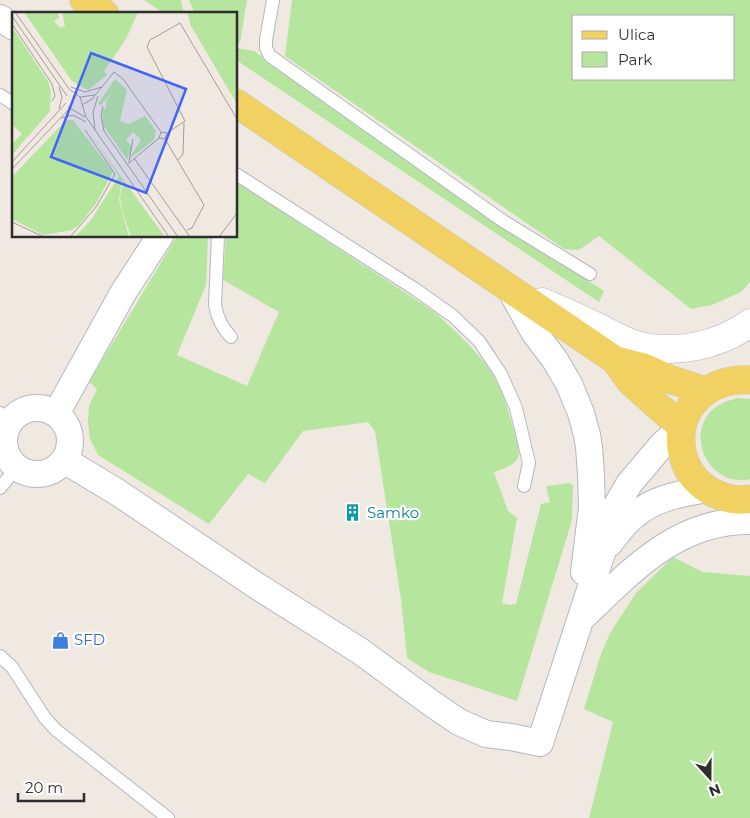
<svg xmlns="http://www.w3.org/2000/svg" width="750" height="818" font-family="Montserrat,sans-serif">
<rect width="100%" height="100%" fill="#efe9e1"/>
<!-- green -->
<path fill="#b6e59e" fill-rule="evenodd" d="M144,0H181L183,10L186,14H165Z
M189,0H247L240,43L236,42V14H195Z
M292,0H750V282L741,292L712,305L691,309L599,236L579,250L564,249L285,56ZM574,16H734V79H574Z
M236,48L254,51L501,224L604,291L599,302L236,60Z
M236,181L436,313C460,336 487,359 501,390C508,408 513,427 518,446C518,447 519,454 519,455C517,465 502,469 494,472L508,511L517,518L502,603L509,605L516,604L541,504L550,502L546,486L569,483L573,485L572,520L517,701L429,672L407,658L401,599L375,431L368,422L303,431L265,483L248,474L209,524L98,455L90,439L88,422L89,406L97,389L89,382L177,236H208L206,285L177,355L247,386L279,312L223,280L226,236H236Z
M738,398L750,399V479C709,489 682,432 716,407C723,402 730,400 738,398Z
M673,557L703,572L750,576V818H589L613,722L584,709L601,654L610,633L636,593Z"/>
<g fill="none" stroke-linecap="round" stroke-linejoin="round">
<defs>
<path id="service" d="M273,0L266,40V48L270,56L503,221L590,274
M0,95L14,104
M236,174L415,289L453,316L479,341L501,374L516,408L529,463L524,486
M218,236L215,305C217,317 222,328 231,337
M0,413L11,421
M0,488L17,467
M0,656L12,667L45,718L56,730L168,818"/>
<path id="minor" d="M0,18L14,27
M510,289L534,332L555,360L569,384L581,413L587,435L589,447L591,474L592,507L584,572
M4 441a33 33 0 1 1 66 0a33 33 0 1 1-66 0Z
M56,414L123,293L160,236
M64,460L117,492L257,586L360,651L431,703L459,722L486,734L511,737L540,743L603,550L612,516L617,505L629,484L661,446L682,427
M609,544C617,534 625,522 635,515C656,497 681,494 707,489
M582,618C631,571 677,520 750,521"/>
<path id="secondary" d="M542,302C558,309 575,316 591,324C606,331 620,340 636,345C675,355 718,346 750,323"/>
<path id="primary" d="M84,0L105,14
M236,103L615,360L645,368L669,379L706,391
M615,360L630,381L651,400L682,427
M750,380C709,377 674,408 682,451C685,468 695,482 710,491C722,498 736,501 750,499"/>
</defs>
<!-- service casing -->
<use href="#service" stroke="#b4b7c1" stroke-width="14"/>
<!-- minor casing -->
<use href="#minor" stroke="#b4b7c1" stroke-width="28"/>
<!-- secondary casing -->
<use href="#secondary" stroke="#b4b7c1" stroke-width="29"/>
<!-- primary casing -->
<use href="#primary" stroke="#c9c9c9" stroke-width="29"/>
<!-- service -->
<use href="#service" stroke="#fff" stroke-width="12"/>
<!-- minor -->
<use href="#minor" stroke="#fff" stroke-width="26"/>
<!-- secondary -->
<use href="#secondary" stroke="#fff" stroke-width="28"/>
<!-- primary -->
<use href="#primary" stroke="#f2d163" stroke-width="28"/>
</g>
<!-- icons -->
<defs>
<symbol id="building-bare" viewBox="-9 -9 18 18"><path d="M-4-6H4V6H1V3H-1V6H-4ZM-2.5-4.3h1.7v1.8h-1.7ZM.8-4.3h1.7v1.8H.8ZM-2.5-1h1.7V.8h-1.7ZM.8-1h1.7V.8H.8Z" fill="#0f9aa8" stroke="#fff" stroke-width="2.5" paint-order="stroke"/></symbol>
<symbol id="shop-bare" viewBox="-9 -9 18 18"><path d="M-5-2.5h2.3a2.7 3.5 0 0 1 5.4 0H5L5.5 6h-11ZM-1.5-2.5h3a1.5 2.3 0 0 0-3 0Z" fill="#3f7fe0" stroke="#fff" stroke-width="2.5" paint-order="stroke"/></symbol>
</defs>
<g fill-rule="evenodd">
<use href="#building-bare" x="340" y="500" width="25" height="25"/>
<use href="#shop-bare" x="48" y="628" width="25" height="25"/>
</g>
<g text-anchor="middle" stroke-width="4.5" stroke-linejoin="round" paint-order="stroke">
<!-- culture labels -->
<g font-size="15" fill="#0d838f" stroke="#fff" text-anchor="start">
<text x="367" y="518">Samko</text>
</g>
<!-- shop labels -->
<g font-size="15" fill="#366cbe" stroke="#fff" text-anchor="start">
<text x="74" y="645">SFD</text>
</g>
</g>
<!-- overview -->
<g transform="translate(12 12)">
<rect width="225" height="225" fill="#efe9e1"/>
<path d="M12,0H46L47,6L42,9L48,16L53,14L50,0H126L114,27L92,59L95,63L76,78L60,69ZM175,0H225V92L179,14ZM0,15L37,71L39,81L38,99L0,143V132L10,122L0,112ZM103,67L115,78L108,109L117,112L133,104L144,119L142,128L117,147L129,128L121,120L114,128L120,135L115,148L90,111L91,97H94V90L100,80L89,93L86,92ZM54,108H61L101,160L83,193L67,213L60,218L31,223L0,207V165ZM73,114L110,166L153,225H119L110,198L108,185L111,171L110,168L107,188L117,225H63L79,208L107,164Z" fill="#b6e59e"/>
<path fill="none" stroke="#a29e99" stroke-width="1" d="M3,0L57,77L68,85L74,105L157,225M0,4L55,84M0,12L40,72L43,84L40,89M47,75L50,85L47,97M59,75L73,80L90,75M68,85L83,83M70,93L80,87L102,60L111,67L149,120L155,121L153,127M91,94L89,104L92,119L166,225M56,95L73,105M49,106L61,103L74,110M83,118L81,100L86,84M155,121L173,109L135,35L138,28L168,11L225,107M147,126L153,127L192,193L180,216L175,218M122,146L178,225M166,148L171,142L172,111M0,150L54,91M117,150L121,127M116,152L147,126L149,120M0,157L58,96M0,210L32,225M58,225L84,195L103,162L73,118M207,225L225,201"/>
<path fill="#4264fb" fill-opacity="0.15" stroke="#4264fb" stroke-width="2.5" d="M79,41L174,77L134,181L39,145Z"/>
<rect width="225" height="225" fill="none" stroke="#2e2e2e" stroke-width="2.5"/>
</g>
<!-- legend -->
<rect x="572" y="15" width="162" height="65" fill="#ffffff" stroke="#ababab"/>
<rect x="582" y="31" width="25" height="8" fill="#f2d163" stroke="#ababab"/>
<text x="618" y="40" font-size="15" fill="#2e2e2e">Ulica</text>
<rect x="582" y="52" width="25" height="15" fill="#b6e59e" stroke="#ababab"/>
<text x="618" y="65" font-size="15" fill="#2e2e2e">Park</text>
<!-- north arrow -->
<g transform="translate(710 778) rotate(159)" stroke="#ffffff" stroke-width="4" paint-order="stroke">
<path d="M0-4L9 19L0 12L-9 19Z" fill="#2e2e2e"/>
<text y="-8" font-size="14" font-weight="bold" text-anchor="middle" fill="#2e2e2e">N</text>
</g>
<!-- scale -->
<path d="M18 793v8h66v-8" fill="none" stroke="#2e2e2e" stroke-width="2.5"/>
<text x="25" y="793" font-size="15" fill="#2e2e2e" stroke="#ffffff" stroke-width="4" paint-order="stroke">20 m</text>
</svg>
